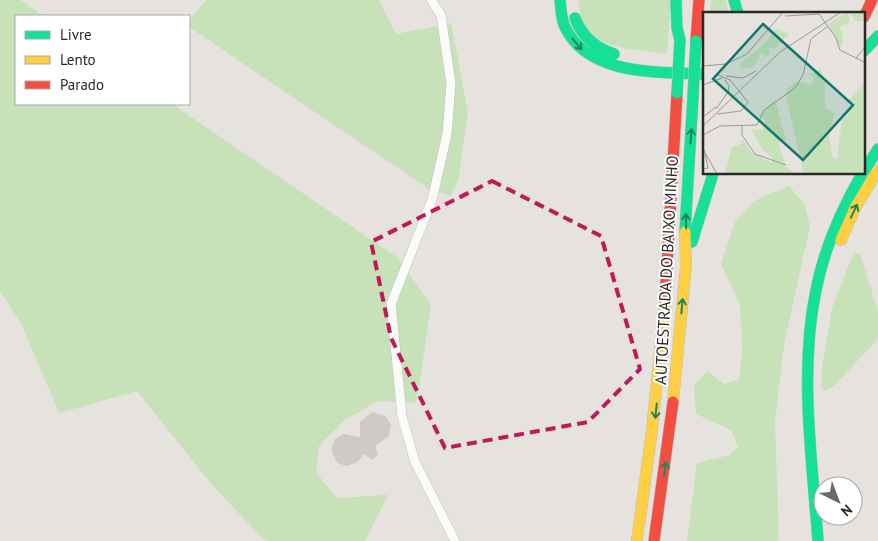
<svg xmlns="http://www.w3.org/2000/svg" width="878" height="541" font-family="'PT Sans',sans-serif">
<rect width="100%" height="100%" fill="#e6e3de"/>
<!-- green -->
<path fill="#c7e1b8" d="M0,0H20L44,16H16V104H172L398,258L431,305L419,388L415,403L378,401L345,420L319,446L316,472L336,498L388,495L365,541H269L263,539L213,486L137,391L59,413L21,323L0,291Z
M206,0H379L396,34L451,23L468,113L458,181L451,196L429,189L189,27V21Z
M579,0H671L667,54C632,48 578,51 579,0Z
M711,0H726L729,14H710Z
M789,186L804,204L810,226L784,345L775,422L779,541H687L697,463L730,455L738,447L731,430L696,414L694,386L707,371L724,384L739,379L742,348L740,305L721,264L735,222L754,201Z
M854,252L860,254L878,311V339L833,387L825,391L821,387L822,367L832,308Z"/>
<!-- building -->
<path fill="#cecbc7" d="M372,412L386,416L391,425L389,436L375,446L378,454L372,460L364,454L357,462L347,466L337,463L331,449L335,439L343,434L360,437V422Z"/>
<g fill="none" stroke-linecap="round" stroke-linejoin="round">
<defs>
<path id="street" d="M431,0L441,15L451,84L447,134L432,200L391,304L402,416L415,462L455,541"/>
<path id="fast" d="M560,0C561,8 561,19 565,27C588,76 658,72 704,74
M676,0L677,28L680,40
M734,0L738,14
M575,18C582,37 596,48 614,54
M864,51L878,36
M864,171L878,149
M685,232L693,96
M692,242L713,174
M818,541C812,459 799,371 816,290C824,249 841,210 862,174"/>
<path id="slow" d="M841,240L856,206L878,170
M673,402L686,266L685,232
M637,541L652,430L665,301"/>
<path id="jam" d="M864,17L872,0
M696,41L699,0
M665,301L677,93
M654,541L673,402"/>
</defs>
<!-- street casing -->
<use href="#street" stroke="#c0bfbf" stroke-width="10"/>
<!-- fast casing -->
<use href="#fast" stroke="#bfbebc" stroke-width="12"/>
<!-- slow casing -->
<use href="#slow" stroke="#bfbebc" stroke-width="12"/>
<!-- jam casing -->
<use href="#jam" stroke="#bfbebc" stroke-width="12"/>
<!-- street -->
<use href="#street" stroke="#fbfbfa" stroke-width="9"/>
<!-- fast -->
<use href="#fast" stroke="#16e098" stroke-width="11"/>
<!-- slow -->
<use href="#slow" stroke="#ffcf43" stroke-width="11"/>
<!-- jam -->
<use href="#jam" stroke="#f24e42" stroke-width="11"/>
<defs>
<path id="fast-bridge" d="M677,93L680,40
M693,96L696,41"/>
</defs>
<!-- fast-bridge casing -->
<use href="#fast-bridge" stroke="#bfbebc" stroke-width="12" stroke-linecap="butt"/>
<!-- fast-bridge -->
<use href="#fast-bridge" stroke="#16e098" stroke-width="11"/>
</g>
<!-- one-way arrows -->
<defs><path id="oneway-shaft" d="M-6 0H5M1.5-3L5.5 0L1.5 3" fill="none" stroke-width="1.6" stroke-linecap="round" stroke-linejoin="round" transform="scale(1.25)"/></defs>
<g stroke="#208460">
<use href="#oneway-shaft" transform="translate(577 44) rotate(50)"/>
<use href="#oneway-shaft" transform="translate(691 136) rotate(-86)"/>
<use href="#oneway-shaft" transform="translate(854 211) rotate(-65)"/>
<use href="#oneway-shaft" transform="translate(686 221) rotate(-91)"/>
<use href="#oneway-shaft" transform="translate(682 306) rotate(-85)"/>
<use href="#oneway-shaft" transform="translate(656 411) rotate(96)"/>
<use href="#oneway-shaft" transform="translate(665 469) rotate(-82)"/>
</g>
<!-- marked area -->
<path fill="none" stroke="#c2185b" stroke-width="4" stroke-dasharray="10 6" stroke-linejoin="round" d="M492,181L601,236L640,369L588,422L445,448L391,338L371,242Z"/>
<g text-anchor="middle" stroke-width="4" stroke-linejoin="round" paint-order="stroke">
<!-- street labels -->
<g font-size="16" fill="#292929" stroke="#fff">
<text transform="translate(666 270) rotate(-87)" y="6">AUTOESTRADA DO BAIXO MINHO</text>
</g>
</g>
<!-- overview -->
<g transform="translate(703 12)">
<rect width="162" height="162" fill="#e6e3de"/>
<path d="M147,0H162V9H152ZM143,1L147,6L146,11L137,14L140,29L138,36L125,12ZM73,17L87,22L71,37L65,35L67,42L62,45L59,41L50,55L36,57L38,50L59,34ZM117,57L122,69V96L132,101L126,124L130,147L134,146L139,108L151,93L145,89L162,70V162H101L83,85L84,77L94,69L108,73L111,66L106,62ZM72,87L83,129L75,130L83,154L92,162H22L29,135L38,132L39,126L48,140L69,151V146L59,137L48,117L60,118L62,108L56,104Z" fill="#c7e1b8"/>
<path fill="none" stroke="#9a9996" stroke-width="1" d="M82,4L116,2L133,26L137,38L163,51M153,46L163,34M0,54L23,52L44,42L80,0M23,64L40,66L53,59M0,73L19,66M13,97L25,80L26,74L22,68M14,102L38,99L45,90L27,68L15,63M0,105L13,95M0,114L77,40L138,0M39,114V123L52,142L83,153M0,123L17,114L54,113L61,98L92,76L100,63L108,27L125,14M0,137L14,162M0,157L5,156L2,141"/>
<path fill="#0f766e" fill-opacity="0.15" stroke="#0f766e" stroke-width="2.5" d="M60,12L150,93L100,148L10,67Z"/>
<rect width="162" height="162" fill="none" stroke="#292929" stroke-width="2.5"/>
</g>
<!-- legend -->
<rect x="15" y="15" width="175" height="90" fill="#ffffff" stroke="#a9a9a9"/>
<rect x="25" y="31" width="25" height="8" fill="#16e098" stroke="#a9a9a9"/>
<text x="60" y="40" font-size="15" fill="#292929">Livre</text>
<rect x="25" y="56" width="25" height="8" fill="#ffcf43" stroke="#a9a9a9"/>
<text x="60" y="65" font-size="15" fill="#292929">Lento</text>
<rect x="25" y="81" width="25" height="8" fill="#f24e42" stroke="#a9a9a9"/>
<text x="60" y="90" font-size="15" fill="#292929">Parado</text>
<!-- north arrow -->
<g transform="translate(838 501) rotate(138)"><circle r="24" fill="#ffffff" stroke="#a9a9a9"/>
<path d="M0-4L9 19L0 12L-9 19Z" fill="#6b6a68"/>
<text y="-8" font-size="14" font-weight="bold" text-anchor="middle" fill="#292929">N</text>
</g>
</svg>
